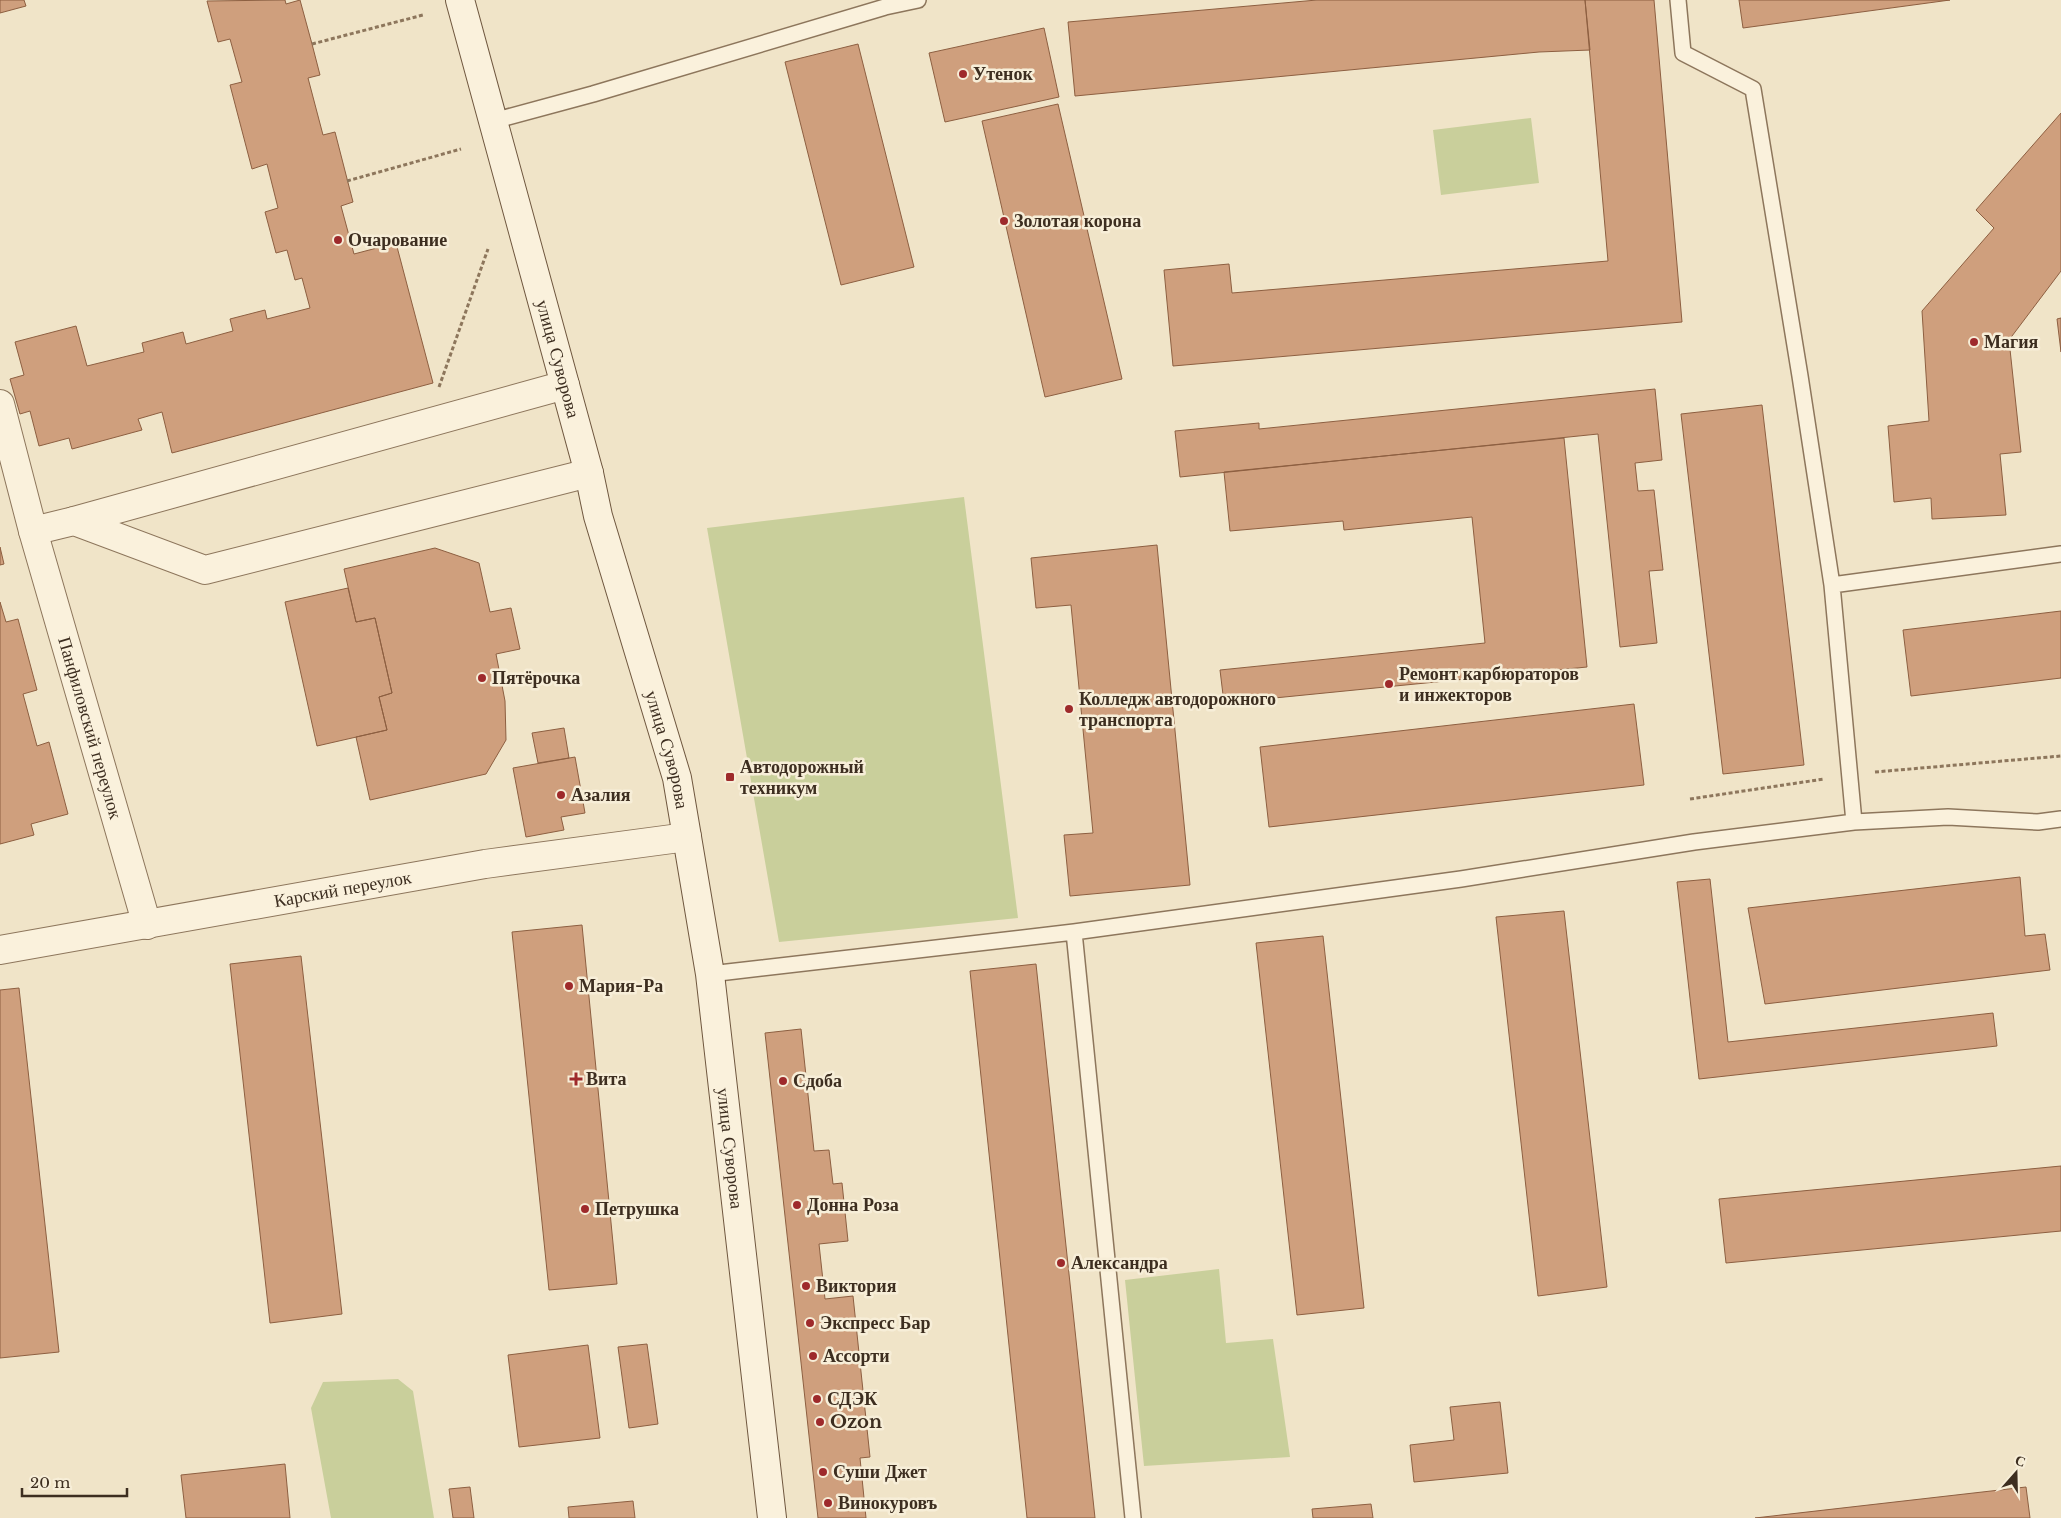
<svg xmlns="http://www.w3.org/2000/svg" width="2061" height="1518" font-family="'Libre Baskerville',serif">
<rect width="100%" height="100%" fill="#f0e4c8"/>
<!-- green -->
<path fill="#c9cf9b" d="M1531,118L1539,183L1441,195L1433,130Z
M964,497L1018,918L779,942L707,528Z
M1219,1269L1226,1343L1273,1339L1290,1457L1144,1466L1125,1280Z
M398,1379L413,1391L434,1518H331L311,1408L323,1382Z"/>
<!-- building -->
<path fill="#cf9f7d" stroke="#8d5f41" d="M0,0H24L26,6L0,13Z
M285,0L286,4L300,0L312,44L320,75L308,78L323,135L335,132L353,202L341,206L354,254L396,243L433,383L172,453L162,412L138,419L142,430L72,449L69,438L39,446L30,411L20,414L10,379L24,375L15,342L76,326L87,366L144,352L142,343L183,332L186,344L233,331L230,319L265,310L267,319L310,308L302,278L295,280L287,250L276,253L265,212L278,208L267,164L252,169L230,85L242,82L230,39L218,42L207,1Z
M1317,0H1585L1590,50L1539,52L1075,96L1068,22Z
M1585,0H1654L1682,322L1173,366L1164,270L1229,264L1232,293L1608,261Z
M1739,0H1950L1743,28Z
M1044,28L1059,97L945,122L929,53Z
M858,44L914,267L841,285L785,62Z
M1058,104L1122,379L1045,397L982,121Z
M2061,113V271L2009,340L2021,452L2000,454L2006,515L1932,519L1931,498L1894,502L1888,426L1929,421L1922,311L1994,228L1976,210Z
M2061,318V352L2057,319Z
M1655,389L1662,460L1635,463L1638,491L1654,490L1663,570L1649,571L1657,643L1620,647L1598,434L1180,477L1175,431L1259,423V429Z
M1762,405L1804,765L1723,774L1681,414Z
M1564,438L1587,667L1224,703L1220,670L1485,643L1472,517L1344,530L1343,521L1230,531L1224,472Z
M1157,545L1190,885L1070,896L1064,835L1093,833L1071,605L1036,608L1031,558Z
M0,547L4,564L0,565Z
M435,548L479,563L490,612L511,608L520,649L496,654L505,701L506,740L486,774L370,800L356,737L387,730L379,697L392,693L375,618L356,622L344,569Z
M348,588L356,622L375,618L392,693L379,697L387,730L317,746L285,602Z
M0,602L6,622L18,619L37,690L23,694L37,746L49,742L68,814L31,824L34,835L0,844Z
M2061,611V678L1911,696L1903,630Z
M1634,704L1644,785L1269,827L1260,747Z
M564,728L569,758L538,763L532,733Z
M575,757L585,813L561,817L564,830L526,837L513,768Z
M2020,877L2025,936L2045,934L2050,970L1765,1004L1748,908Z
M1710,879L1728,1042L1993,1013L1997,1046L1699,1079L1677,882Z
M1564,911L1607,1287L1538,1296L1496,917Z
M582,925L617,1284L549,1290L512,932Z
M1323,936L1364,1308L1297,1315L1256,943Z
M301,956L342,1314L270,1323L230,964Z
M1036,964L1041,1011L1095,1518H1027L970,971Z
M19,988L59,1352L0,1358V990Z
M801,1029L814,1151L829,1150L833,1184L842,1183L848,1241L819,1244L825,1299L853,1296L870,1457L860,1458L866,1518H818L765,1033Z
M2061,1166V1231L1726,1263L1719,1199Z
M647,1344L658,1424L629,1428L618,1347Z
M588,1345L600,1438L519,1447L508,1355Z
M1500,1402L1508,1473L1414,1482L1410,1445L1454,1440L1450,1407Z
M285,1464L290,1518H186L181,1475Z
M470,1487L474,1518H453L449,1489Z
M2026,1487L2030,1518H1755Z
M633,1501L635,1518H569L568,1507Z
M1371,1504L1373,1518H1313L1312,1509Z"/>
<g fill="none" stroke-linecap="round" stroke-linejoin="round">
<defs>
<path id="lane" d="M1678,0L1683,53L1753,89L1800,376L1832,585L1854,822
M493,121L593,94L885,7L918,0
M1832,585L2061,554
M1074,932L1133,1518
M710,974L1074,932L1461,879L1694,842L1854,822L1948,817L2038,822L2061,819"/>
<g id="street">
<path d="M0,404L33,531L74,521L205,570L589,473"/>
<path d="M74,521L565,385"/>
<path id="s1" d="M33,531L147,925"/>
<path id="s2" d="M0,950L485,864L687,837"/>
</g>
<g id="secondary">
<path id="s3" d="M460,0L589,473L598,516L677,778L687,837L710,974L772,1518"/>
</g>
</defs>
<!-- lane casing -->
<use href="#lane" stroke="#8d765c" stroke-width="18"/>
<!-- street casing -->
<use href="#street" stroke="#8d765c" stroke-width="30"/>
<!-- secondary casing -->
<use href="#secondary" stroke="#6f573f" stroke-width="30"/>
<!-- path -->
<path stroke="#8d765c" stroke-width="3" stroke-dasharray="4 2.5" stroke-linecap="butt" d="M312,44L423,15
M347,181L461,149
M439,387L488,249
M1875,772L2061,756
M1690,799L1824,779"/>
<!-- lane -->
<use href="#lane" stroke="#faf1dc" stroke-width="15"/>
<!-- street -->
<use href="#street" stroke="#faf1dc" stroke-width="28"/>
<!-- secondary -->
<use href="#secondary" stroke="#faf1dc" stroke-width="28"/>
</g>
<!-- markers -->
<g fill="#9e2a2b" stroke="#f7eed8" stroke-width="2">
<circle cx="963" cy="74" r="5"/>
<circle cx="1004" cy="221" r="5"/>
<circle cx="338" cy="240" r="5"/>
<circle cx="1974" cy="342" r="5"/>
<circle cx="482" cy="678" r="5"/>
<circle cx="1389" cy="684" r="5"/>
<circle cx="1069" cy="709" r="5"/>
<rect x="725" y="772" width="10" height="10" rx="2.5"/>
<circle cx="561" cy="795" r="5"/>
<circle cx="569" cy="986" r="5"/>
<path d="M573.5 1071.5h5v5h5v5h-5v5h-5v-5h-5v-5h5z"/>
<circle cx="783" cy="1081" r="5"/>
<circle cx="797" cy="1205" r="5"/>
<circle cx="585" cy="1209" r="5"/>
<circle cx="1061" cy="1263" r="5"/>
<circle cx="806" cy="1286" r="5"/>
<circle cx="810" cy="1323" r="5"/>
<circle cx="813" cy="1356" r="5"/>
<circle cx="817" cy="1399" r="5"/>
<circle cx="820" cy="1422" r="5"/>
<circle cx="823" cy="1472" r="5"/>
<circle cx="828" cy="1503" r="5"/>
</g>
<g text-anchor="middle" stroke-width="5" stroke-linejoin="round" paint-order="stroke">
<!-- poi labels -->
<g font-size="18" font-weight="bold" fill="#3d2e20" stroke="#f7eed8" text-anchor="start">
<text x="973" y="80">Утенок</text>
<text x="1014" y="227">Золотая корона</text>
<text x="348" y="246">Очарование</text>
<text x="1984" y="348">Магия</text>
<text x="1399" y="680">Ремонт карбюраторов<tspan x="1399" dy="21">и инжекторов</tspan></text>
<text x="492" y="684">Пятёрочка</text>
<text x="1079" y="705">Колледж автодорожного<tspan x="1079" dy="21">транспорта</tspan></text>
<text x="740" y="773">Автодорожный<tspan x="740" dy="21">техникум</tspan></text>
<text x="571" y="801">Азалия</text>
<text x="579" y="992">Мария-Ра</text>
<text x="586" y="1085">Вита</text>
<text x="793" y="1087">Сдоба</text>
<text x="807" y="1211">Донна Роза</text>
<text x="595" y="1215">Петрушка</text>
<text x="1071" y="1269">Александра</text>
<text x="816" y="1292">Виктория</text>
<text x="820" y="1329">Экспресс Бар</text>
<text x="823" y="1362">Ассорти</text>
<text x="827" y="1405">СДЭК</text>
<text x="830" y="1428">Ozon</text>
<text x="833" y="1478">Суши Джет</text>
<text x="838" y="1509">Винокуровъ</text>
</g>
<!-- street labels -->
<g font-size="18" fill="#3d2e20" stroke="#f7eed8">
<text dy="6" stroke="none"><textPath href="#s3" startOffset="372">улица Суворова</textPath></text>
<text dy="6" stroke="none"><textPath href="#s1" startOffset="205">Панфиловский переулок</textPath></text>
<text dy="6" stroke="none"><textPath href="#s3" startOffset="778">улица Суворова</textPath></text>
<text dy="6" stroke="none"><textPath href="#s2" startOffset="348">Карский переулок</textPath></text>
<text dy="6" stroke="none"><textPath href="#s3" startOffset="1182">улица Суворова</textPath></text>
</g>
</g>
<!-- north arrow -->
<g transform="translate(2016 1473) rotate(20)" stroke="#f7eed8" stroke-width="4" paint-order="stroke">
<path d="M0-4L9 19L0 12L-9 19Z" fill="#3d2e20"/>
<text y="-8" font-size="14" font-weight="bold" text-anchor="middle" fill="#3d2e20">С</text>
</g>
<!-- scale -->
<path d="M22 1488v8h105v-8" fill="none" stroke="#3d2e20" stroke-width="2.5"/>
<text x="30" y="1488" font-size="15" fill="#3d2e20" stroke="#f7eed8" stroke-width="4" paint-order="stroke">20 m</text>
</svg>
